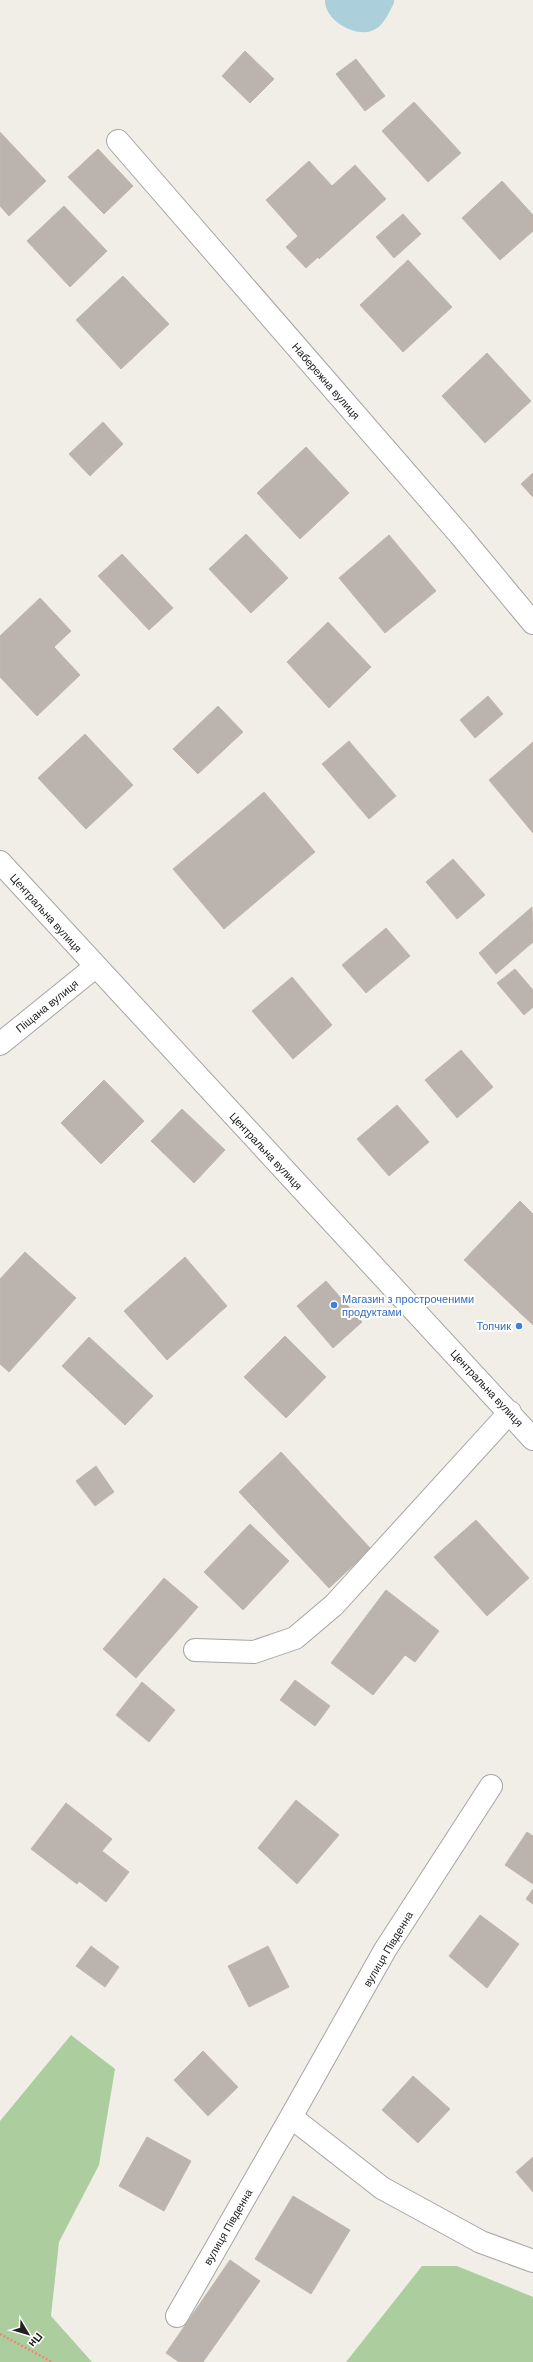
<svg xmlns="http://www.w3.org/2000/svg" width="533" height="2362" font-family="Arial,sans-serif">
<rect width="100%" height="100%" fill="#f1eee8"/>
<!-- forest -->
<path fill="#acce9f" d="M71,2035L115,2069L99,2165L59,2242L51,2316L92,2362H0V2121Z
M422,2266H457L533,2297V2362H346Z"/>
<!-- water -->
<path fill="#abd0dc" d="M325,0H394V3C389,12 383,28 371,31C353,37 324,19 325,0Z"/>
<!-- building -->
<path fill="#bbb4ae" stroke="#c2b6ab" d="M245,51L274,79L250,103L222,76Z
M356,59L385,96L365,111L336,74Z
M414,102L461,153L428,182L382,131Z
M0,132L46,181L9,216L0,206Z
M98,149L133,186L104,214L68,177Z
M309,161L332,186L355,165L386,199L319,259L318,257L306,268L286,247L298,236L266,200Z
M502,181L533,215V231L500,260L462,218Z
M64,206L107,251L70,287L27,241Z
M403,214L421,234L394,258L376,237Z
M408,260L452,307L403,352L360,305Z
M123,276L169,324L121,369L76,320Z
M487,353L531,401L485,443L442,396Z
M103,422L123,444L90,476L69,454Z
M306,447L349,493L300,539L257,493Z
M533,473V497L521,484Z
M246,534L288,578L251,613L209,569Z
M389,535L436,591L385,633L339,578Z
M122,554L173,608L149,630L98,576Z
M40,598L71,631L54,647L80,675L37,716L0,677V636Z
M328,622L371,667L329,708L287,662Z
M488,696L503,714L475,738L460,720Z
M218,706L243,732L198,774L173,749Z
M85,734L133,785L86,829L38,778Z
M349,741L396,796L369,819L322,764Z
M533,742V833L489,780Z
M264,792L315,852L224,929L173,869Z
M453,859L485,895L457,919L426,882Z
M532,907L533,942L496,974L479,953Z
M386,928L410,956L366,993L342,965Z
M515,969L533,990V1007L524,1015L497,983Z
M292,977L332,1025L293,1059L252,1011Z
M461,1050L493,1087L457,1118L425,1080Z
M104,1080L144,1121L101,1164L61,1123Z
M397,1105L429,1142L389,1176L357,1139Z
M182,1109L225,1150L194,1183L151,1141Z
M520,1201L533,1214V1325L464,1260Z
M25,1252L76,1298L9,1372L0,1364V1279Z
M185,1257L227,1306L167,1360L124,1311Z
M326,1281L362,1322L333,1348L297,1306Z
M285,1336L326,1377L286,1418L244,1377Z
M89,1337L153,1396L125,1425L62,1366Z
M281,1452L371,1549L329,1588L239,1492Z
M96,1466L114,1492L95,1506L76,1481Z
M476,1520L529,1578L487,1616L434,1557Z
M250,1524L289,1561L243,1610L204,1572Z
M164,1578L198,1607L136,1678L103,1649Z
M386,1590L439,1631L415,1662L405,1655L373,1695L331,1663Z
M295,1680L330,1706L315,1726L280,1700Z
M142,1682L175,1710L149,1742L116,1715Z
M296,1800L339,1835L297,1884L258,1848Z
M66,1803L112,1839L102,1851L129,1872L106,1902L79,1881L77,1884L31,1849Z
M527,1832L533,1836V1884L505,1865Z
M533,1889V1904L526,1899Z
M480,1915L519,1944L487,1988L449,1956Z
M91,1946L119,1967L105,1987L76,1966Z
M268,1946L289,1987L249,2007L228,1966Z
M203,2051L238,2087L208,2116L174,2080Z
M413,2076L450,2109L418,2143L382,2110Z
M147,2137L191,2161L164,2211L119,2186Z
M533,2157V2192L516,2172Z
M293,2196L350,2230L311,2294L255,2259Z
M230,2260L260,2281L203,2362H179L166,2353Z"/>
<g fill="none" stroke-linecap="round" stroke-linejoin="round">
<defs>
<path id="minor" d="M118,141L460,535L533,623
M0,862L533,1439
M0,1044L95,967
M195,1650L254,1652L295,1638L334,1605L510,1412
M491,1786L385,1950L291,2117L382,2188L481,2242L533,2261
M177,2316L291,2117"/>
</defs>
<!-- minor casing -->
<use href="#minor" stroke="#a5a5a5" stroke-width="24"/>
<!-- path -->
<path stroke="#f48576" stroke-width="2.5" stroke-dasharray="2 2" stroke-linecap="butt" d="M0,2334L52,2362"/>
<!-- minor -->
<use href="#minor" stroke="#fff" stroke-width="22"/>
</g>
<!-- markers -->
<g fill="#3f7fe0" stroke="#fff" stroke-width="1.5">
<circle cx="334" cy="1305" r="4"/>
<circle cx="519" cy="1326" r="4"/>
</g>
<g text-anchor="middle" stroke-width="4" stroke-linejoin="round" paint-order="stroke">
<!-- street labels -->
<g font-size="11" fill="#212121" stroke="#fff">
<text transform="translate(326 381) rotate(49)" y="4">Набережна вулиця</text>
<text transform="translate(46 913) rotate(48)" y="4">Центральна вулиця</text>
<text transform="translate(47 1006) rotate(-39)" y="4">Піщана вулиця</text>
<text transform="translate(266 1151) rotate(47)" y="4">Центральна вулиця</text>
<text transform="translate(487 1388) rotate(47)" y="4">Центральна вулиця</text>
<text transform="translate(388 1949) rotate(-59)" y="4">вулиця Південна</text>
<text transform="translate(228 2227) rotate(-60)" y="4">вулиця Південна</text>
</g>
<!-- shop labels -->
<g font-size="11" fill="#366cbe" stroke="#fff" text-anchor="start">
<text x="342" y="1303">Магазин з простроченими<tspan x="342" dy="13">продуктами</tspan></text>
<text x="511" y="1330" text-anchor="end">Топчик</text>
</g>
</g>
<!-- north arrow -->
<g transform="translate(28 2334) rotate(128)" stroke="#ffffff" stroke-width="3" paint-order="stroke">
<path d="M0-3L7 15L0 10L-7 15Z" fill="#212121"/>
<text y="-6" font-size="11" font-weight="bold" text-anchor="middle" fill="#212121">Пн</text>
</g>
</svg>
